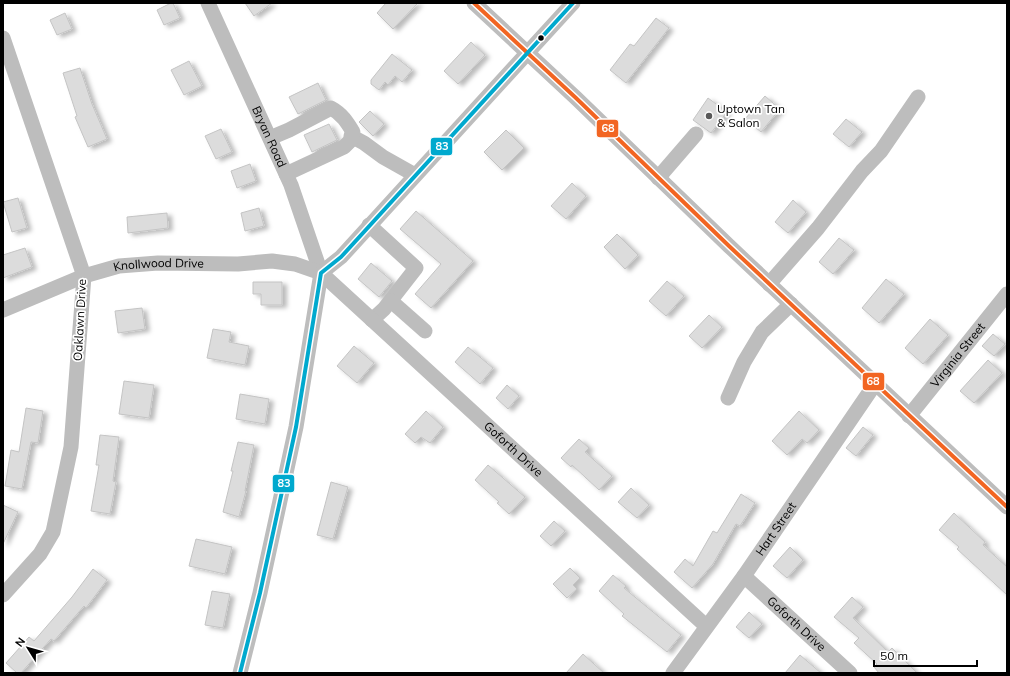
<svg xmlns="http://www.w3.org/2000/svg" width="1010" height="676" font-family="Mulish,sans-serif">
<defs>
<filter id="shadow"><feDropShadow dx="4.5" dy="2.5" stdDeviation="2" flood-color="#0004"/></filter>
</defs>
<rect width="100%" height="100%" fill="#fff"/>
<!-- building -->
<path fill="#dcdcdc" stroke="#c4c4c4" filter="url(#shadow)" d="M171,3H173L180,18L164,25L157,10Z
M245,3H272L254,16Z
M386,3H418L393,29L377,13Z
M65,13L72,29L57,35L50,20Z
M656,18L669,28L626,83L610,70L630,44L634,46Z
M471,42L485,55L458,84L444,71Z
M392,54L412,70L402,82L395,76L388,85L385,82L379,90L371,84V80Z
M189,61L202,86L184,95L171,70Z
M80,68L92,104L107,139L88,147L75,117L77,116L63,73Z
M318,83L326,100L298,114L289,97Z
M765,96L780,109L761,132L745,119Z
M708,98L727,112L711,133L693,120Z
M370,111L384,124L373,136L359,122Z
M846,119L862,132L849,147L833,134Z
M329,124L337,140L312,152L304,135Z
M221,129L232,152L216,159L205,136Z
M506,130L524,148L502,170L484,152Z
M250,164L256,181L237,188L231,171Z
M572,183L586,196L566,219L551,206Z
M18,198L27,228L12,232L3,202Z
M793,200L806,212L788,233L775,222Z
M259,208L264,226L245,231L241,213Z
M416,211L473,261L431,308L415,294L441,264L400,229Z
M167,213L168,228L128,233L127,217Z
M617,234L638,255L625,269L604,247Z
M839,238L854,250L833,274L819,262Z
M25,248L32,267L3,278V255Z
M371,263L392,281L379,297L358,279Z
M886,279L904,294L879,323L862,308Z
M667,281L684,296L666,316L649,301Z
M253,282H282V305H261V294H253Z
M142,308L145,329L118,333L115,311Z
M709,315L722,327L702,348L689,336Z
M930,319L948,335L923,364L905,348Z
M213,329L231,332L229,342L249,346L245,365L207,358Z
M993,334L1005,344L994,356L982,346Z
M354,346L374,363L357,383L337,366Z
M468,347L493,368L480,384L455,362Z
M988,360L1002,373L974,403L960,391Z
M124,381L154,385L149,418L119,414Z
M507,385L519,396L508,409L496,398Z
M240,394L269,399L265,424L236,419Z
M26,408L43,411L38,443L31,442L22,489L5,486L11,450L19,452Z
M426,411L443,427L430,443L421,437L415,443L405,434Z
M799,411L819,430L807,443L802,439L787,455L772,441Z
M863,427L873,435L856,456L846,448Z
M100,435L119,437L113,481L116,482L110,514L91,511L99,465H96Z
M579,439L589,448L585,452L612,476L599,490L572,465L571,467L561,458Z
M238,442L254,445L245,491H246L239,517L223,512L233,471H231Z
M488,465L525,497L509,514L497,503L499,502L475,480Z
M331,482L348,487L333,539L317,535Z
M631,488L649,505L637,518L618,502Z
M741,494L755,503L740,526L736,524L713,564L692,588L674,572L685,559L693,566L713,531L717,533Z
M3,505L18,512L3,544Z
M954,513L985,542L983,545L1007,567V595L957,549L959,547L939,530Z
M554,521L565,531L551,546L540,536Z
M196,539L232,547L225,574L189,566Z
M790,547L803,560L787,578L773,566Z
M570,568L580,578L573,585L577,589L567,598L553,584Z
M93,569L107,580L86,608L84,606L54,641L51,639L21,673H17L6,663L29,637L34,641L72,597Z
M613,575L626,586L624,588L681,635L667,652L622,616L624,614L599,591Z
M212,591L230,594L223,628L205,625Z
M852,597L863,607L853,618L888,652L892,648L917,673H879L874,667L877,664L854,643L859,638L834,617Z
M749,612L762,624L749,638L736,627Z
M583,654L604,673H566Z
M800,655L821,673H785Z"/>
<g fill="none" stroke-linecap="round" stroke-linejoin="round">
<!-- minor -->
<g stroke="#bdbdbd" stroke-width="15">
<path id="s1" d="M208,3L291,185L321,273"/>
<path d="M474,3L576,98L729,246L1007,507"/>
<path d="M3,38L84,276L71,447L53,532L40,554L3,595"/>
<path d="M351,136L364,143L383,157L415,175"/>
<path d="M270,138L289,130L331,108C342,114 347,122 353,132L350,141L344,147L286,174"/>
<path d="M658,178L696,134"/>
<path d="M369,225L416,268L384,309L372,320"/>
<path d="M769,284L818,228L862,171L881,151L918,97"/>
<path d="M391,301L425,331"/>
<path id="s2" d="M3,310L84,276L119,266L158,263L238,264L272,261L295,264L321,273L706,626"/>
<path d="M728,398L744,362L762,332L791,304"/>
<path id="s3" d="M909,416L1007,294"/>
<path id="s4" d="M744,576L850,673"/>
<path d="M240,673L260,593L296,427L321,273L341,257L573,3"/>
<path id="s5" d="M673,673L744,576L875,384"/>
</g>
<defs>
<path id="bus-1" d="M474,3L576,98L729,246L1007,507"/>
<path id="bus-2" d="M240,673L260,593L296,427L321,273L341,257L573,3"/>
</defs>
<!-- bus-1 casing -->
<use href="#bus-1" stroke="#fff" stroke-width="7"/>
<!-- bus-2 casing -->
<use href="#bus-2" stroke="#fff" stroke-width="7"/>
<!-- bus-1 -->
<use href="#bus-1" stroke="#f26522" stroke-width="4"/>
<!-- bus-2 -->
<use href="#bus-2" stroke="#00a9ce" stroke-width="4"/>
</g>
<!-- markers -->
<circle fill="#000" stroke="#fff" stroke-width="1.5" cx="541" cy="38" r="3.5"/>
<circle fill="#595959" stroke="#fff" stroke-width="1.5" cx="709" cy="116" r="4"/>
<g text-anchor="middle" stroke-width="3.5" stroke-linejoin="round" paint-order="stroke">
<!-- poi labels -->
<g font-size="12" fill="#000" stroke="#fff" text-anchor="start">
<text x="717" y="113">Uptown Tan<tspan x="717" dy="14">&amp; Salon</tspan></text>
</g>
<!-- street labels -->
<g font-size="12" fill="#000" stroke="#fff">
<text dy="4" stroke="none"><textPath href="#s1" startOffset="147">Bryan Road</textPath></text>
<text dy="4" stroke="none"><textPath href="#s2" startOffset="164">Knollwood Drive</textPath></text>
<text transform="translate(80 320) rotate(-87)" y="4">Oaklawn Drive</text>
<text dy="4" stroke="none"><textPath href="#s3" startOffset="78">Virginia Street</textPath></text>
<text dy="4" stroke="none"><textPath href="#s2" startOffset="589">Goforth Drive</textPath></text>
<text dy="4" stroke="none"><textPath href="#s5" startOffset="177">Hart Street</textPath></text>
<text dy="4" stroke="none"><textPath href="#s4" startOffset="71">Goforth Drive</textPath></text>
</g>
</g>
<g stroke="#fff" stroke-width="1.5">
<rect x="596" y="119" width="23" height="19" rx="4" fill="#f26522"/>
<rect x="430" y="137" width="23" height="19" rx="4" fill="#00a9ce"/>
<rect x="862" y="372" width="23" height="19" rx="4" fill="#f26522"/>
<rect x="272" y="474" width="23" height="19" rx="4" fill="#00a9ce"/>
</g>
<g font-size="11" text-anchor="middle" font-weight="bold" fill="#fff">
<text x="608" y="132">68</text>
<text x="442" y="150">83</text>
<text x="873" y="385">68</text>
<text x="284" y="487">83</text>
</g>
<!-- border -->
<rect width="1010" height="676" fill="none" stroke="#000000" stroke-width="8"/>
<!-- north arrow -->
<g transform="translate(28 648) rotate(307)" stroke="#ffffff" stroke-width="3" paint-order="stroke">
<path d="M0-3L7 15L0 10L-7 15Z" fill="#000000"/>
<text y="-6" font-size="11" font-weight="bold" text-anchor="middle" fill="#000000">N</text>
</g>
<!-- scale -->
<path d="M874 660v6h103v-6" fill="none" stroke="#000000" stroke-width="2"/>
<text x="880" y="660" font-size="12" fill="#000000" stroke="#ffffff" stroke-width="3" paint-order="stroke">50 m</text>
</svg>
